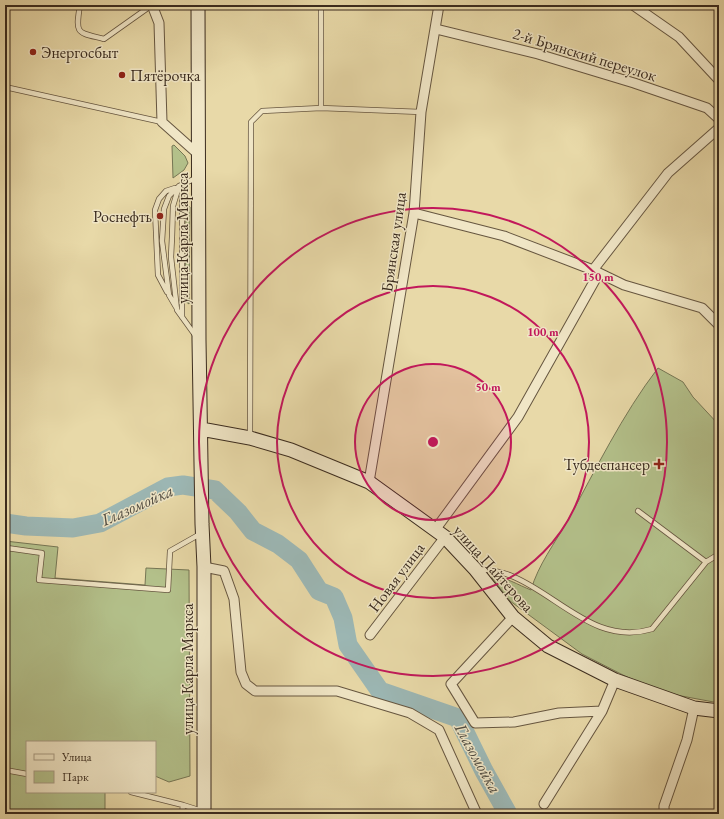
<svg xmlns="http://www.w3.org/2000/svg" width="724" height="819" font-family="'EB Garamond',serif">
<rect width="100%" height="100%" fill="#e8d9a8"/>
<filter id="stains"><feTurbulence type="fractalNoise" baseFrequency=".005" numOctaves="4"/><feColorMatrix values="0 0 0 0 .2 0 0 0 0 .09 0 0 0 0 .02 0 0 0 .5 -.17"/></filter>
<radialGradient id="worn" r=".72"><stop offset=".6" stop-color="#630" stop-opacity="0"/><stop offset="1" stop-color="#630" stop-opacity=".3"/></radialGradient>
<!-- green -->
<path fill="#b3c08a" stroke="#767654" d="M174,145L185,156L188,163L184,170L173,178L172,146Z
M186,204L190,207L189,304L185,301Z
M658,368L683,382L693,397L719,425V703L660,692L623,675L582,654L510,601L492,578V576C506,577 518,585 531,590C538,565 555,543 568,520C596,469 622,415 658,368Z
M5,541L58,547L55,578L145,585L146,568L189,570L190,776L169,782L155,776V742H27V792H105V814H5Z"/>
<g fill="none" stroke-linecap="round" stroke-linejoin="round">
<!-- river -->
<path stroke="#9cb7b4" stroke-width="19" d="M5,523L26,526L73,528L100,523L168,487L183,485L215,490L238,512L253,531L278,544L299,560L319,591L334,597L343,618L348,645L380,691L458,718L484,771L508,814"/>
<defs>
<path id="lane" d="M80,5C75,35 77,32 104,39L152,5
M5,87L162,122
M321,108V5
M182,185V317
M167,292L158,275L155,210L159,199L166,191L175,188
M176,307L169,295L162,241L164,209L169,196L178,187
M195,335L177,310L171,257L172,237L173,206L179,186L196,178
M250,436L251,122L262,111L321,108L421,112
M7,548L42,553L39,580L168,590L170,551L200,534
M706,562L719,554
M478,569C490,570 504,572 514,577C560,597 597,646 652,629L706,562L638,511
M5,770L27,774
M131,792L183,805L182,814
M183,805L202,811"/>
<path id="street" d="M152,5L159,23L162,122L199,155
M633,5L679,37L719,80
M436,29L538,54L634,83L707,108L719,119
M414,213L504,236L593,270L624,285L702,308L719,325
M369,482L414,213L421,112L439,5
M435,530L518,417L595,280L593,270L668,173L719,128
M204,567L224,571L234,599L241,672L246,684L255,691H337L410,713L439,730L477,814
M513,617L451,684L475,723L514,722L559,713L602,711
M370,635L445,537
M544,804L602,711L615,680
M664,814V806L687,740L694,708"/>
<path id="secondary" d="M198,5L199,340L202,524L204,567V814
M201,429L250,438L291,450L369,482L445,537L475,569L513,617L548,646L615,680L694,708L719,711"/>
</defs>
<!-- lane casing -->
<use href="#lane" stroke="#665640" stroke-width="6"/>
<!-- street casing -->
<use href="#street" stroke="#665640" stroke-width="11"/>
<!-- secondary casing -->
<use href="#secondary" stroke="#3a2b1e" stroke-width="15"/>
<!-- lane -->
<use href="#lane" stroke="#f0e6c6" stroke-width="4.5"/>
<!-- street -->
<use href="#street" stroke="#f0e6c6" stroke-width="9"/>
<!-- secondary -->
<use href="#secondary" stroke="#f0e6c6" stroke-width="13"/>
</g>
<!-- distance rings -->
<circle cx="433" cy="442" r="78" fill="#c2185b" fill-opacity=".12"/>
<g fill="none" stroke="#c2185b" stroke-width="2">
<circle cx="433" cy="442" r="78"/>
<circle cx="433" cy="442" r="156"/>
<circle cx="433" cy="442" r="234"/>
</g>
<!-- markers -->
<g fill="#8f2418" stroke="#f0e6c6" stroke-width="1.5">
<circle cx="33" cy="52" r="4"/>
<circle cx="122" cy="75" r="4"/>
<circle cx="160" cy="216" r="4"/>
<path d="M657 458h4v4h4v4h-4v4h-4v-4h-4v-4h4z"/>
</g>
<g text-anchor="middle" stroke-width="3" stroke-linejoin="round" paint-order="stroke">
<!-- poi labels -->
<g font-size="16" fill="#3a2b1e" stroke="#f0e6c6" text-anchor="start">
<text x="41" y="58">Энергосбыт</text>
<text x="130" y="81">Пятёрочка</text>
<text x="152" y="222" text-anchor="end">Роснефть</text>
<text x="650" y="470" text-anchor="end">Тубдеспансер</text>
</g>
<!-- street labels -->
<g font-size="16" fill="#3a2b1e" stroke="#f0e6c6">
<text transform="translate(585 54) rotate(17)" y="6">2-й Брянский переулок</text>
<text transform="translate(182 238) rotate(-90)" y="6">улица Карла Маркса</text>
<text transform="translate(393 242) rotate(-82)" y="6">Брянская улица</text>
<text transform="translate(494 568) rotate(48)" y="6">улица Пайтерова</text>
<text transform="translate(396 577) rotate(-53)" y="6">Новая улица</text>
<text transform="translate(187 669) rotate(-90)" y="6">улица Карла Маркса</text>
</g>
<!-- water labels -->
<g font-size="17" font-style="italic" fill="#524e44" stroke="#f0e6c6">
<text transform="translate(137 505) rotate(-24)" y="6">Глазомойка</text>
<text transform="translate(478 758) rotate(61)" y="6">Глазомойка</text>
</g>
</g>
<circle cx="433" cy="442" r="6" fill="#c2185b" stroke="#f0e6c6" stroke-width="2"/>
<g font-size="12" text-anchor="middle" font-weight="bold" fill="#c2185b" stroke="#f0e6c6" stroke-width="3" stroke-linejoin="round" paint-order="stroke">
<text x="598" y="281">150 m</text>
<text x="543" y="336">100 m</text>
<text x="488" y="391">50 m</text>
</g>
<!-- margin -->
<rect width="724" height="819" fill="none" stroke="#e8d9a8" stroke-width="20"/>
<rect x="6" y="6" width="712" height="807" fill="none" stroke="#3a2b1e" stroke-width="2"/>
<rect x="10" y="10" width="704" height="799" fill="none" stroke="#3a2b1e"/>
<!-- legend -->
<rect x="26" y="741" width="130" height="52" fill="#f0e6c6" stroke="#a79b83"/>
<rect x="34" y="754" width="20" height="6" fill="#f0e6c6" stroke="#a79b83"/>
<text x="62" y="761" font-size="12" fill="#3a2b1e">Улица</text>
<rect x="34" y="771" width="20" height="12" fill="#b3c08a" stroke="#a79b83"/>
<text x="62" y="781" font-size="12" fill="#3a2b1e">Парк</text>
<rect width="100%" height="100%" filter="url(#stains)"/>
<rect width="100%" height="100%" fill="url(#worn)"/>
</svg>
